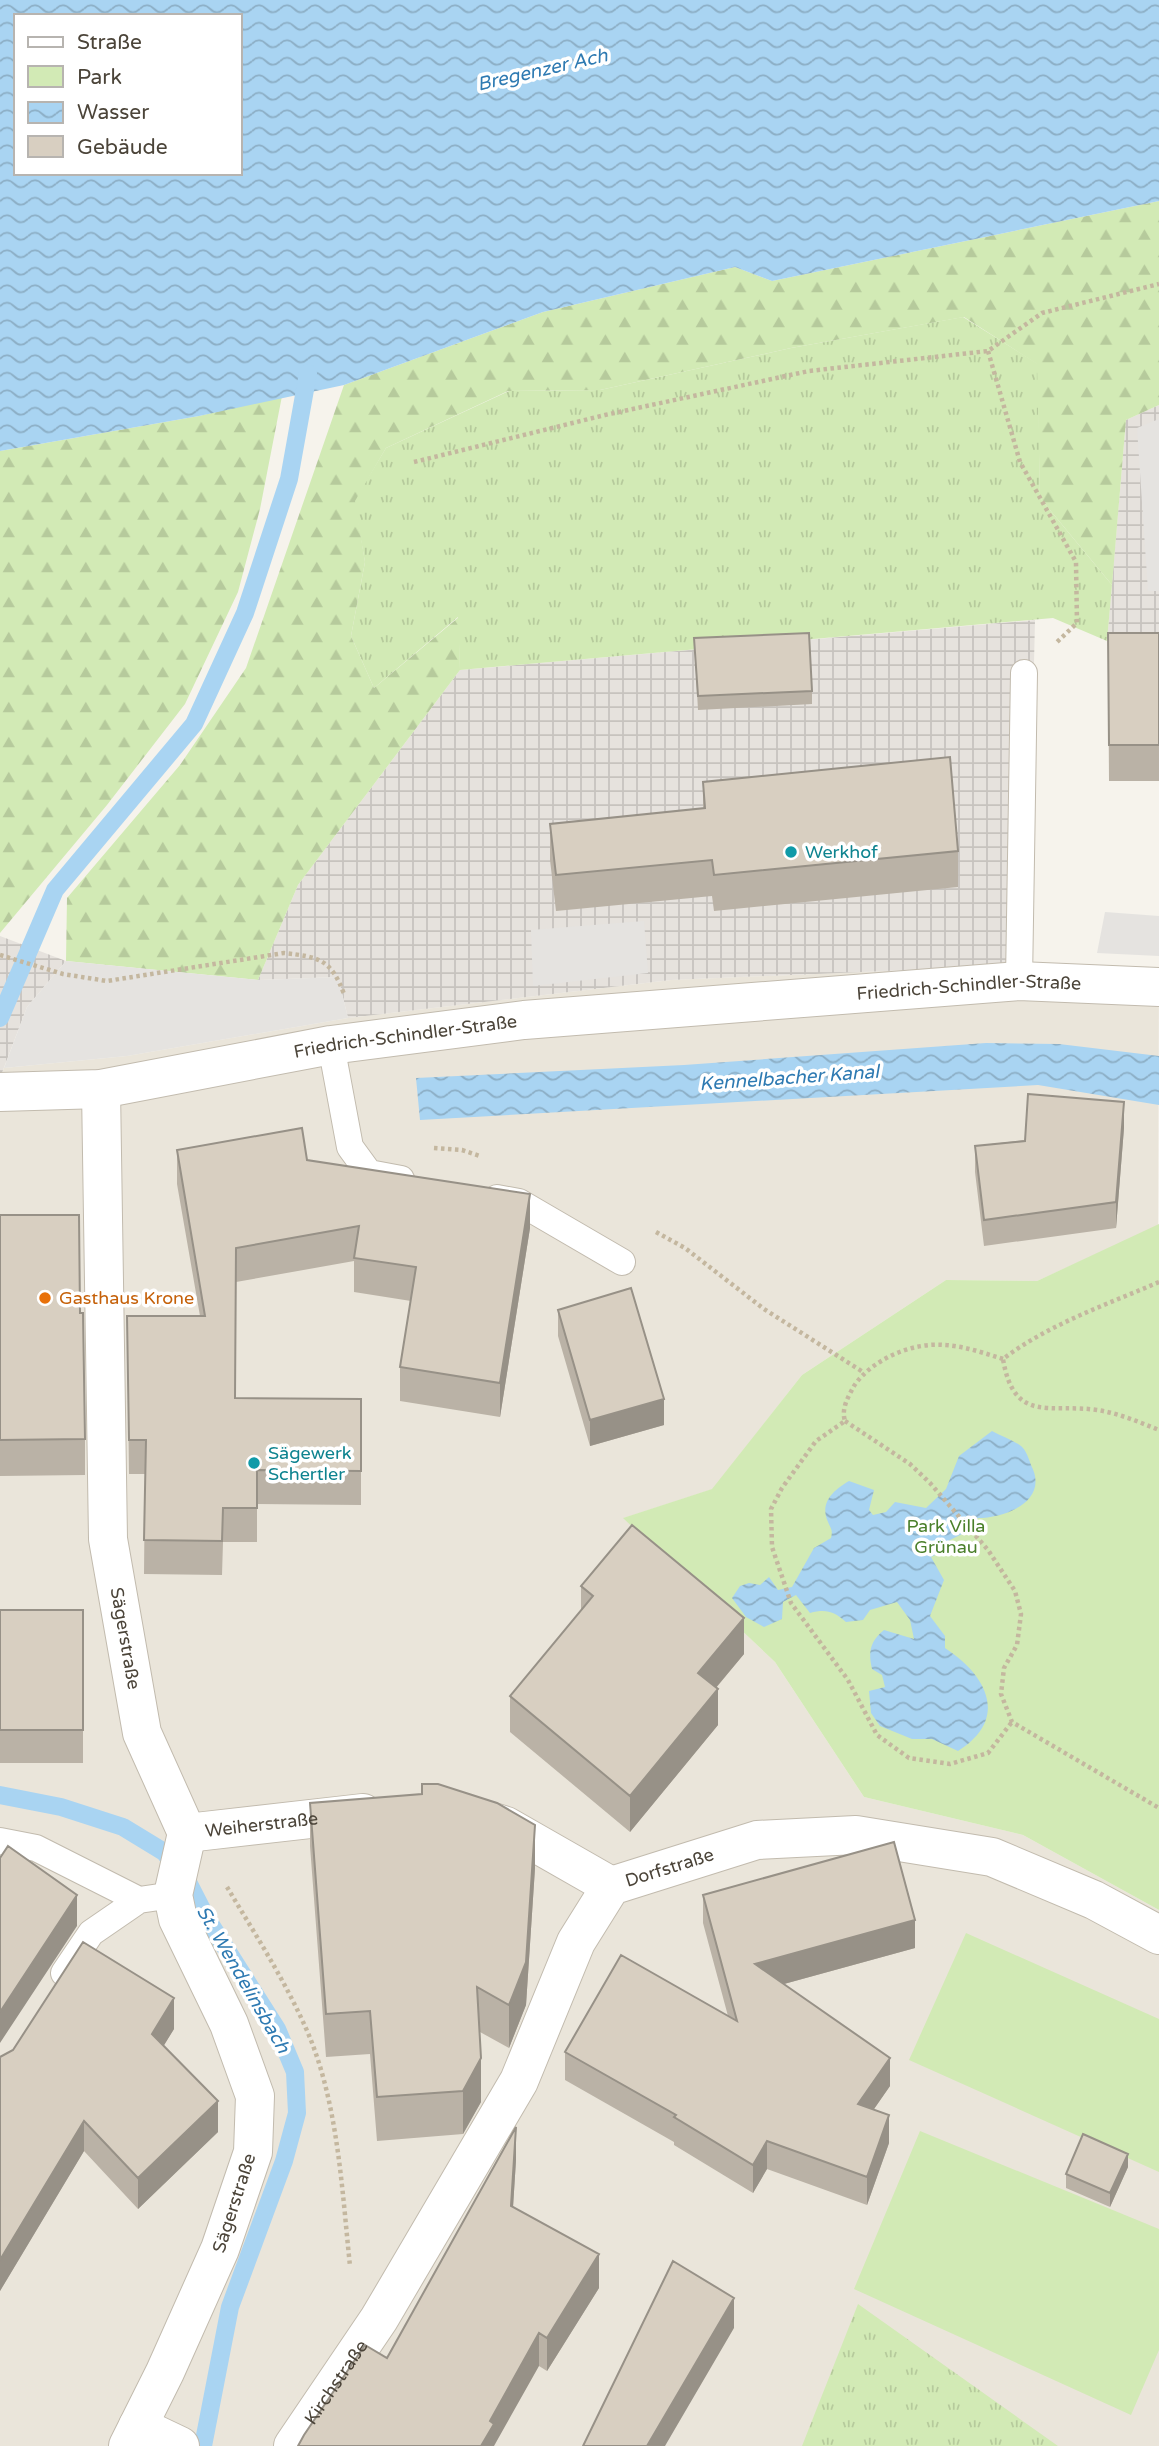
<svg xmlns="http://www.w3.org/2000/svg" width="1159" height="2446" font-family="'Varela Round',sans-serif">
<defs>
<pattern id="industrial-grid" width="8" height="8" patternUnits="userSpaceOnUse" patternTransform="scale(1.75)"><rect width="8" height="8" fill="#e6e2dd"/><path d="M0 4h8M4 0v8" fill="none" stroke="#c7c3be"/></pattern>
<pattern id="grass-tufts" width="24" height="20" patternUnits="userSpaceOnUse" patternTransform="scale(1.75)"><rect width="24" height="20" fill="#d2eab5"/><path d="M3 7l-1-3M5 7V3M7 7l1-3M15 17l-1-3M17 17v-4M19 17l1-3" fill="none" stroke="#b6ca9c"/></pattern>
<pattern id="forest-firs" width="22" height="20" patternUnits="userSpaceOnUse" patternTransform="scale(1.75)"><rect width="22" height="20" fill="#d2eab5"/><path d="M5 1l3.5 6h-7zM16 11l3.5 6h-7z" fill="#b6ca9c"/></pattern>
<pattern id="water-waves" width="16" height="10" patternUnits="userSpaceOnUse" patternTransform="scale(1.75)"><rect width="16" height="10" fill="#a9d4f2"/><path d="M0 5q4-4 8 0t8 0" fill="none" stroke="#8caec5"/></pattern>
</defs>
<rect width="100%" height="100%" fill="#f6f3ec"/>
<!-- residential -->
<path fill="#eae5da" d="M1027,965L1159,972L1158,1226L1037,1281L946,1280L802,1375L713,1489L624,1518L775,1662L864,1797L1023,1835L1159,1910V2446H0V1078L4,1068L127,1056L348,1018L671,980Z"/>
<!-- industrial -->
<path fill="url(#industrial-grid)" d="M1159,405V642L1107,641L1126,420Z
M1035,620L1027,965L671,980L348,1018L338,977L258,980L298,885L460,670Z
M0,936L66,961L27,1007L0,1078Z"/>
<!-- grass -->
<path fill="url(#grass-tufts)" d="M963,317L1038,364L1040,498L1112,585L1107,641L1053,618L460,670L458,617L374,688L351,636L365,562L354,501L386,448L509,391L600,390L791,348Z
M858,2304L1058,2446H802Z"/>
<!-- forest -->
<path fill="url(#forest-firs)" d="M1159,201V405L1126,420L1112,585L1040,498L1037,364L964,317L791,348L600,390L508,391L386,448L355,501L365,562L351,636L374,688L459,617L460,670L298,885L258,980L66,961L67,898L180,765L246,668L344,385L543,312L735,267L772,281Z
M282,396L260,509L238,592L185,704L107,805L0,933V451L199,416Z"/>
<!-- park -->
<path fill="#d2eab5" d="M1159,1224V1910L1023,1835L864,1797L775,1662L623,1518L712,1489L802,1375L946,1280L1037,1281Z
M966,1933L1159,2019V2172L909,2060Z
M920,2131L1159,2229V2350L1131,2415L854,2289Z"/>
<!-- parking -->
<path fill="#e5e3e0" d="M1159,419V591H1148L1137,428Z
M1105,912L1159,916V956L1097,953Z
M644,921L648,973L533,986L531,930Z
M66,961L258,980L338,977L348,1018L127,1056L4,1068L27,1007Z"/>
<!-- water -->
<path fill="url(#water-waves)" fill-rule="evenodd" d="M0,0H1159V201L772,281L735,267L543,312L344,385L199,416L0,451ZM16,16H240V173H16Z
M986,1043L1059,1044L1159,1056V1105L1038,1085L420,1120L416,1078L684,1065Z
M992,1431C1001,1436 1013,1440 1021,1446C1026,1450 1029,1459 1031,1465C1050,1501 1005,1518 978,1518L962,1534L942,1544V1552L931,1557L944,1580L930,1616L945,1636V1648C988,1676 1009,1719 958,1751L932,1739H912L880,1726L871,1713L869,1691L885,1687L882,1675L872,1669C868,1652 870,1641 884,1630L914,1639L910,1620L897,1602L870,1610L863,1620L846,1622C833,1611 826,1609 810,1613L796,1595L783,1602L782,1619L764,1627L746,1617L732,1598L740,1586L749,1583L760,1585L769,1577L778,1590L792,1587L814,1548L831,1538C833,1530 831,1529 828,1522C819,1502 834,1490 849,1481L874,1490L869,1510L873,1515L886,1512L895,1502L926,1508L946,1489L959,1456Z"/>
<g fill="none" stroke-linecap="round" stroke-linejoin="round">
<!-- stream -->
<path stroke="#a9d4f2" stroke-width="18" d="M0,1018L55,890L194,724L245,613L289,479L308,373
M0,1795L61,1807L123,1827L164,1852L188,1882L206,1917L277,2029L295,2072L297,2113L284,2161L230,2307L203,2446"/>
<defs>
<path id="service" d="M1019,981L1024,673
M331,1045L350,1147L369,1173L401,1179
M497,1198L519,1202L622,1262
M0,1841L36,1848L139,1900
M64,1973L91,1933L139,1900L173,1895"/>
<g id="minor">
<path id="s1" d="M101,1089L108,1539L142,1733L187,1833L173,1895L178,1919L229,2024L255,2096L253,2152L220,2249L165,2372L128,2446"/>
<path id="s2" d="M0,1092L101,1089L331,1045L524,1020L1019,981L1159,987"/>
<path d="M490,1821L506,1826L611,1886"/>
<path id="s3" d="M187,1833L363,1813"/>
<path d="M138,2426L180,2446"/>
<path id="s4" d="M293,2446L379,2319L519,2081L576,1942L611,1886L757,1840L856,1835L992,1857L1094,1900L1159,1935"/>
</g>
</defs>
<!-- service casing -->
<use href="#service" stroke="#c2bbae" stroke-width="28"/>
<!-- minor casing -->
<use href="#minor" stroke="#c2bbae" stroke-width="40"/>
<!-- path -->
<path stroke="#c4b79f" stroke-width="4.5" stroke-dasharray="3.5 3.5" stroke-linecap="butt" d="M988,351L1020,462L1076,562L1077,623L1055,644
M414,462L605,415L809,371L988,351L1042,313L1159,284
M0,955L63,974L107,981L284,953C319,957 331,959 344,994
M434,1148L462,1150L480,1156
M656,1232L685,1248L764,1309L863,1372
M1159,1282C1106,1305 1049,1324 1003,1359C1014,1425 1051,1403 1097,1410C1118,1413 1139,1422 1159,1430
M1003,1359C984,1353 964,1346 944,1345C912,1342 871,1360 854,1386C848,1397 841,1409 845,1421L816,1441L782,1488L771,1509L772,1547L791,1603L848,1680L877,1735L909,1758L950,1764L988,1753L1012,1722
M845,1421L910,1464L930,1483L988,1550L1015,1591L1021,1614L1017,1645L1004,1668L1001,1694L1012,1722L1159,1808
M227,1887C255,1934 286,1982 308,2033C338,2104 342,2190 350,2266"/>
<!-- service -->
<use href="#service" stroke="#fff" stroke-width="26"/>
<!-- minor -->
<use href="#minor" stroke="#fff" stroke-width="38"/>
</g>
<!-- wall -->
<path fill="#bab2a6" d="M1108,633H1159V781H1109Z
M694,638L812,691V704L698,710Z
M703,782L958,851V887L714,911L712,896L556,911L550,860V824L703,809Z
M1124,1128L1116,1228L984,1246L975,1172V1146Z
M177,1150L307,1160L530,1228L500,1417L400,1401V1367L411,1301L354,1292V1261L236,1282L235,1398L361,1399V1505L257,1504V1542H223L222,1575L144,1574L145,1474H129L127,1316H200L177,1184Z
M0,1215L80,1313L85,1439V1475L0,1476Z
M558,1310L664,1425L590,1446L558,1336Z
M581,1586L744,1654L716,1688L718,1725L630,1832L510,1732V1696L581,1611Z
M0,1610H83V1763H0Z
M310,1803L535,1868L526,2005L509,2048L480,2032L481,2102L463,2134L377,2141L370,2054L326,2057L310,1846Z
M703,1895L915,1948L784,1984L890,2086L874,2109L889,2143L867,2205L767,2169L753,2193L674,2145V2142L565,2080V2052L728,2016L703,1923Z
M174,2029L163,2046L218,2132L138,2209L84,2151L0,2291V2057Z
M516,2160L513,2207L599,2288L547,2371L539,2366L387,2358Z
M1128,2167L1110,2207L1066,2188V2174Z"/>
<!-- shaded-wall -->
<path fill="#979187" d="M1124,1102V1128L1116,1228V1202Z
M530,1194V1228L500,1417V1383Z
M664,1399V1425L590,1446V1420Z
M744,1618V1654L698,1709V1673Z
M718,1689V1725L630,1832V1796Z
M535,1825V1868L526,2005L509,2048V2005Z
M77,1895V1926L0,2043V2012Z
M915,1920V1948L755,1992V1964Z
M174,1998V2029L152,2065V2034Z
M481,2058V2102L463,2134V2091Z
M890,2058V2086L858,2132V2104Z
M218,2101V2132L138,2209V2178Z
M889,2115V2143L867,2205V2177Z
M84,2121V2151L0,2291V2260Z
M516,2127V2160L511,2239V2206Z
M767,2141V2169L753,2193V2165Z
M1128,2154V2167L1110,2207V2193Z
M599,2254V2288L547,2371V2338Z
M734,2298V2328L665,2446H647Z
M539,2333V2366L494,2446H481L490,2421Z"/>
<!-- building -->
<path fill="#d8cfc1" stroke="#979187" stroke-width="2" d="M809,633L812,691L698,696L694,638Z
M1108,633H1159V745H1109Z
M950,757L958,851L714,875L712,860L556,875L550,824L705,808L703,782Z
M1028,1094L1124,1102L1116,1202L984,1220L975,1146L1025,1141Z
M302,1128L307,1160L530,1194L500,1383L400,1367L416,1267L354,1258L359,1226L236,1248L235,1398L361,1399V1471L257,1470V1508H223L222,1541L144,1540L146,1440H129L127,1316H205L177,1150Z
M0,1215H79L80,1313H83L85,1439L0,1440Z
M631,1288L664,1399L590,1420L558,1310Z
M632,1525L744,1618L698,1673L718,1689L630,1796L510,1696L593,1596L581,1586Z
M0,1610H83V1730H0Z
M422,1784H438L497,1803L535,1825L526,1962L509,2005L477,1987L481,2058L463,2091L377,2097L370,2011L326,2014L310,1803L422,1794Z
M894,1842L915,1920L755,1964L890,2058L858,2104L889,2115L867,2177L767,2141L753,2165L674,2117L676,2115L565,2052L621,1955L737,2021L703,1895Z
M8,1846L77,1895L0,2012V1858Z
M83,1942L174,1998L152,2034L218,2101L138,2178L84,2121L0,2260V2057L13,2050Z
M516,2127L511,2206L599,2254L547,2338L539,2333L490,2421L494,2424L481,2446H298L304,2435L365,2345L387,2358Z
M1083,2134L1128,2154L1110,2193L1066,2174Z
M673,2261L734,2298L647,2446H583Z"/>
<!-- markers -->
<g fill="#0f9aa8" stroke="#fff" stroke-width="2.5">
<circle cx="791" cy="852" r="7"/>
<circle cx="254" cy="1463" r="7"/>
</g>
<circle fill="#e8710a" stroke="#fff" stroke-width="2.5" cx="45" cy="1298" r="7"/>
<g text-anchor="middle" stroke-width="7" stroke-linejoin="round" paint-order="stroke">
<!-- culture labels -->
<g font-size="18" fill="#0d838f" stroke="#fff" text-anchor="start">
<text x="805" y="858">Werkhof</text>
<text x="268" y="1459">Sägewerk<tspan x="268" dy="21">Schertler</tspan></text>
</g>
<!-- street labels -->
<g font-size="18" fill="#4b4439" stroke="#fff">
<text dy="6" stroke="none"><textPath href="#s2" startOffset="976">Friedrich-Schindler-Straße</textPath></text>
<text dy="6" stroke="none"><textPath href="#s2" startOffset="410">Friedrich-Schindler-Straße</textPath></text>
<text dy="6" stroke="none"><textPath href="#s1" startOffset="551">Sägerstraße</textPath></text>
<text dy="6" stroke="none"><textPath href="#s3" startOffset="75">Weiherstraße</textPath></text>
<text dy="6" stroke="none"><textPath href="#s4" startOffset="707">Dorfstraße</textPath></text>
<text transform="translate(234 2203) rotate(-72)" y="6">Sägerstraße</text>
<text dy="6" stroke="none"><textPath href="#s4" startOffset="77">Kirchstraße</textPath></text>
</g>
<!-- food labels -->
<g font-size="18" fill="#c56008" stroke="#fff" text-anchor="start">
<text x="59" y="1304">Gasthaus Krone</text>
</g>
<!-- park labels -->
<g font-size="18" fill="#4a7f2a" stroke="#fff">
<text x="946" y="1532">Park Villa<tspan x="946" dy="21">Grünau</tspan></text>
</g>
<!-- water labels -->
<g font-size="19" font-style="italic" fill="#2e7ab2" stroke="#fff">
<text transform="translate(542 69) rotate(-13)" y="7">Bregenzer Ach</text>
<text transform="translate(789 1077) rotate(-4)" y="7">Kennelbacher Kanal</text>
<text transform="translate(244 1979) rotate(60)" y="7">St. Wendelinsbach</text>
</g>
</g>
<!-- legend -->
<rect x="14" y="14" width="228" height="161" fill="#ffffff" stroke="#b7b4b0" stroke-width="2"/>
<rect x="28" y="37" width="35" height="10" fill="#ffffff" stroke="#b7b4b0" stroke-width="2"/>
<text x="77" y="49" font-size="21" fill="#4b4439">Straße</text>
<rect x="28" y="66" width="35" height="21" fill="#d2eab5" stroke="#b7b4b0" stroke-width="2"/>
<text x="77" y="84" font-size="21" fill="#4b4439">Park</text>
<rect x="28" y="102" width="35" height="21" fill="url(#water-waves)" stroke="#b7b4b0" stroke-width="2"/>
<text x="77" y="119" font-size="21" fill="#4b4439">Wasser</text>
<rect x="28" y="136" width="35" height="21" fill="#d8cfc1" stroke="#b7b4b0" stroke-width="2"/>
<text x="77" y="154" font-size="21" fill="#4b4439">Gebäude</text>
</svg>
